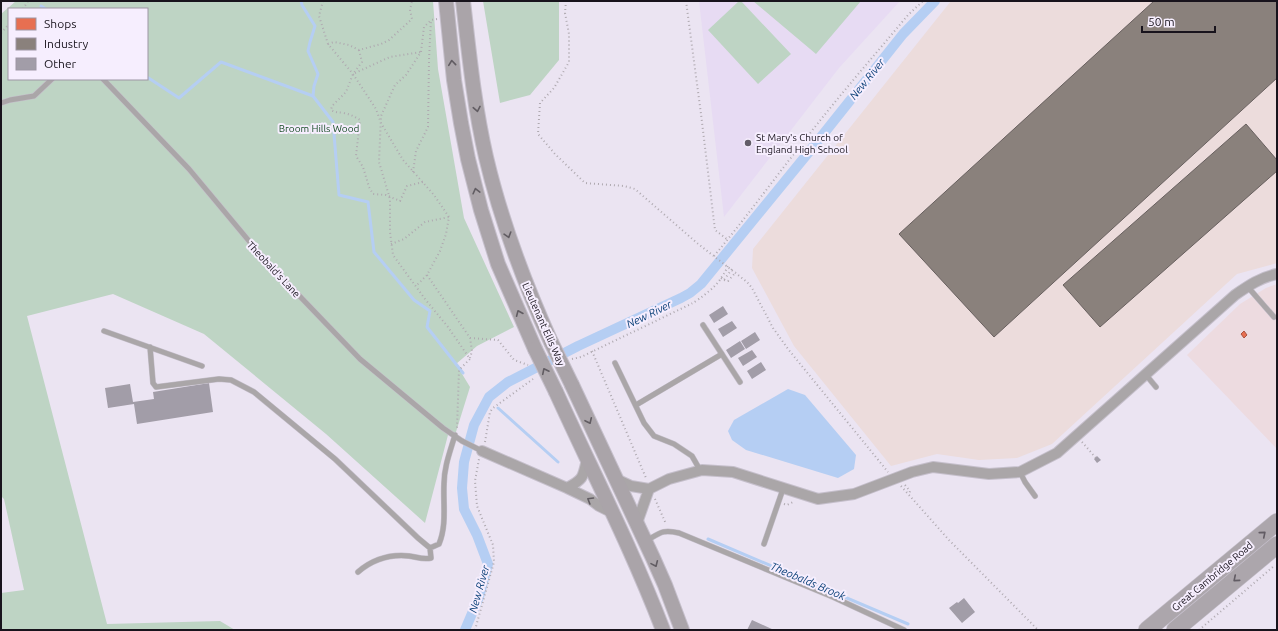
<svg xmlns="http://www.w3.org/2000/svg" width="1278" height="631" font-family="Ubuntu,sans-serif">
<rect width="100%" height="100%" fill="#ebe4f2"/>
<!-- commercial -->
<path fill="#eddbe0" d="M1277,284V449L1187,355L1240,304L1266,288Z"/>
<!-- industrial -->
<path fill="#ecdcdc" d="M951,1H1277V263L1237,274L1052,444L1017,458L979,460L937,454L891,466L794,346L752,268L753,249Z"/>
<!-- built -->
<path fill="#e7dbf3" d="M699,1H900L839,68L724,217Z"/>
<!-- green -->
<path fill="#bed4c4" fill-rule="evenodd" d="M16,1H433L438,69L464,218L514,327L477,346L456,364L470,387L455,435H448L425,523L326,434L204,334L113,294L27,316L107,624L220,621L235,630H1V593L24,590L4,499L1,496V14ZM9,9H147V79H9Z
M483,1H559V60L530,95L500,103Z
M739,1H741L791,54L758,84L708,30Z
M753,1H861L816,54Z"/>
<!-- water -->
<path fill="#b5cef3" d="M788,389L805,395L856,455L854,469L838,478L746,450L732,440L728,431L734,420Z"/>
<!-- shops -->
<path fill="#e76f51" stroke="#a95341" d="M1244,331L1247,335L1244,338L1241,334Z"/>
<!-- industry -->
<path fill="#8a817c" stroke="#68605f" d="M1154,1H1277V78L994,337L899,234Z
M1246,124L1277,160V171L1100,327L1063,285Z"/>
<g fill="none" stroke-linecap="round" stroke-linejoin="round">
<!-- stream -->
<path stroke="#b5cef3" stroke-width="3" d="M301,1L302,5L315,26L310,42L308,51L318,74L314,86L313,96L333,122L339,195L368,202L374,252L414,300L430,311L427,327L463,373
M41,6L46,9
M147,77L179,98L221,62L313,96
M498,408L558,462
M708,539L908,624"/>
<!-- canal -->
<path stroke="#b5cef3" stroke-width="10" d="M465,630L479,597L488,564L477,535L464,509L462,488L464,462L474,425L489,397L508,382L578,346L681,298L690,293L701,284L813,147L903,34L935,1"/>
</g>
<!-- building -->
<path fill="#a29da8" d="M723,306L728,314L714,323L709,315Z
M732,321L737,328L723,337L718,329Z
M755,332L760,340L746,349L741,341Z
M740,341L745,349L731,358L726,350Z
M752,350L757,357L743,366L738,358Z
M761,362L766,370L752,379L747,371Z
M209,383L213,412L137,424L134,404L108,408L105,388L130,384L133,402L154,399L153,392Z
M1097,456L1101,460L1097,463L1094,459Z
M964,598L975,612L962,623L949,608L957,602L958,603Z
M752,620L774,630H747Z"/>
<g fill="none" stroke-linecap="round" stroke-linejoin="round">
<defs>
<path id="service" d="M103,79L189,169L264,259L360,359L443,428L462,441L482,451
M1,103L10,100L34,96L52,79
M1247,286L1274,317
M703,325L740,382
M104,331L202,366
M150,347L153,383L156,387L219,379L231,380L254,392L335,459L418,538L430,548L431,558C423,560 417,557 409,556C390,554 372,560 358,572
M615,363L644,423L654,436L674,444L692,456L700,470
M1146,375L1156,387
M636,405L722,354
M1020,472L1025,482L1035,496
M646,541C660,533 662,529 679,533L833,597L904,630
M764,544L783,489
M430,548L439,544C447,525 443,504 444,484C444,467 450,452 455,435"/>
<path id="minor" d="M482,451L567,488L590,499L599,506L613,513
M616,479L631,486L649,489L669,479L702,470L733,472L818,499L854,494L912,472L933,467L989,474L1020,472L1057,453L1235,295C1248,286 1261,277 1277,274
M567,488C584,479 583,477 587,459
M637,523L649,489"/>
<path id="secondary" d="M446,1L454,80L461,123L468,159L481,210L498,264L535,349
M463,1C469,53 474,105 486,157C501,221 524,282 551,342
M572,385L653,558L665,585L682,630
M556,392C592,471 632,549 663,630"/>
<path id="trunk" d="M1147,630L1277,522
M1175,630L1277,545"/>
</defs>
<!-- service casing -->
<use href="#service" stroke="#c5bfcb" stroke-width="6"/>
<!-- minor casing -->
<use href="#minor" stroke="#c5bfcb" stroke-width="12"/>
<!-- secondary casing -->
<use href="#secondary" stroke="#c5bfcb" stroke-width="16"/>
<!-- trunk casing -->
<use href="#trunk" stroke="#c5bfcb" stroke-width="18"/>
<!-- path -->
<path stroke="#afa9b0" stroke-width="2" stroke-dasharray="1 3" stroke-linecap="butt" d="M323,1L319,16L328,44L353,74L376,109L381,123L403,160L434,195L449,217L446,234L440,251L427,275L416,286
M566,1L565,13L569,34V62L554,88L540,103L538,134L555,154L585,183L624,186L635,189L697,243L747,282L752,288L773,328L788,349L888,472
M686,1L701,114L715,230L728,240
M23,9L28,1
M437,19L431,20L424,27L421,52L406,75L395,85L381,116L379,162L390,199V232L393,255L425,299L448,327L470,359L459,370L457,428
M1,33L9,24
M328,44L334,42L349,45L359,50L381,44L389,40L412,19L410,10L412,1
M359,50L362,62L353,74L346,92L332,106L331,110C336,113 339,112 344,113C350,114 355,117 360,120L356,156L363,167L369,187L373,194L386,195L400,201L407,186L423,182
M355,73L390,57L421,52
M413,172L416,151L428,127L429,60L431,20
M391,244L404,239L425,222L449,217
M714,256C745,219 774,179 804,141C837,98 873,57 908,15L923,1
M427,275L470,338L472,351L470,358
M721,278L724,280L732,269
M724,280L728,281L736,272
M470,338L498,340L514,360L528,365
M592,351L646,478
M572,359L581,357L691,304C700,299 717,286 721,278C724,274 726,270 728,266
M485,442L490,412L493,408L533,379
M1082,442L1096,458
M905,485L910,491L909,495
M901,486L949,540L1038,630
M655,499L666,524
M784,504L787,505L793,502
M475,630L494,562L493,545L477,506L475,481L479,459
M1199,630L1274,566"/>
<!-- service -->
<use href="#service" stroke="#aaa6a8" stroke-width="5"/>
<!-- minor -->
<use href="#minor" stroke="#aaa6a8" stroke-width="10"/>
<!-- secondary -->
<use href="#secondary" stroke="#aaa4a9" stroke-width="14"/>
<!-- trunk -->
<use href="#trunk" stroke="#aca6ac" stroke-width="17"/>
<defs>
<path id="secondary-bridge" d="M551,342L572,385
M535,349L556,392"/>
</defs>
<!-- secondary-bridge casing -->
<use href="#secondary-bridge" stroke="#c5bfcb" stroke-width="16" stroke-linecap="butt"/>
<!-- secondary-bridge -->
<use href="#secondary-bridge" stroke="#aaa4a9" stroke-width="14"/>
</g>
<!-- one-way arrows -->
<defs><path id="oneway-chevron" d="M-2-3.5L2.5 0L-2 3.5" fill="none" stroke-width="1.6" stroke-linecap="round" stroke-linejoin="round"/></defs>
<g stroke="#615c62">
<use href="#oneway-chevron" transform="translate(452 63) rotate(-96)"/>
<use href="#oneway-chevron" transform="translate(477 109) rotate(79)"/>
<use href="#oneway-chevron" transform="translate(476 191) rotate(-104)"/>
<use href="#oneway-chevron" transform="translate(508 235) rotate(73)"/>
<use href="#oneway-chevron" transform="translate(519 313) rotate(-113)"/>
<use href="#oneway-chevron" transform="translate(545 371) rotate(-116)"/>
<use href="#oneway-chevron" transform="translate(589 421) rotate(65)"/>
<use href="#oneway-chevron" transform="translate(590 500) rotate(-149)"/>
<use href="#oneway-chevron" transform="translate(655 564) rotate(66)"/>
</g>
<g stroke="#625c64">
<use href="#oneway-chevron" transform="translate(1263 534) rotate(-40)"/>
<use href="#oneway-chevron" transform="translate(1236 579) rotate(140)"/>
</g>
<!-- markers -->
<circle fill="#625c67" stroke="#f6eefe" stroke-width="1.5" cx="748" cy="143" r="4"/>
<g text-anchor="middle" stroke-width="4" stroke-linejoin="round" paint-order="stroke">
<!-- park labels -->
<g font-size="10" fill="#164c24" stroke="#f6eefe">
<text x="319" y="132">Broom Hills Wood</text>
</g>
<!-- poi labels -->
<g font-size="10" fill="#18131c" stroke="#f6eefe" text-anchor="start">
<text x="756" y="141">St Mary's Church of<tspan x="756" dy="12">England High School</tspan></text>
</g>
<!-- street labels -->
<g font-size="10" fill="#18131c" stroke="#f6eefe">
<text transform="translate(274 269) rotate(47)" y="4">Theobald's Lane</text>
<text transform="translate(544 324) rotate(66)" y="4">Lieutenant Ellis Way</text>
<text transform="translate(1212 576) rotate(-40)" y="4">Great Cambridge Road</text>
</g>
<!-- water labels -->
<g font-size="11" font-style="italic" fill="#093f77" stroke="#f6eefe">
<text transform="translate(867 79) rotate(-51)" y="4">New River</text>
<text transform="translate(649 314) rotate(-26)" y="4">New River</text>
<text transform="translate(808 581) rotate(23)" y="4">Theobalds Brook</text>
<text transform="translate(479 589) rotate(-74)" y="4">New River</text>
</g>
</g>
<!-- border -->
<rect width="1278" height="631" fill="none" stroke="#18131c" stroke-width="4"/>
<!-- legend -->
<rect x="8" y="8" width="140" height="72" fill="#f6eefe" stroke="#9d96a4"/>
<rect x="16" y="18" width="20" height="12" fill="#e76f51" stroke="#9d96a4"/>
<text x="44" y="28" font-size="12" fill="#18131c">Shops</text>
<rect x="16" y="38" width="20" height="12" fill="#8a817c" stroke="#9d96a4"/>
<text x="44" y="48" font-size="12" fill="#18131c">Industry</text>
<rect x="16" y="58" width="20" height="12" fill="#a29da8" stroke="#9d96a4"/>
<text x="44" y="68" font-size="12" fill="#18131c">Other</text>
<!-- scale -->
<path d="M1142 26v6h73v-6" fill="none" stroke="#18131c" stroke-width="2"/>
<text x="1148" y="26" font-size="12" fill="#18131c" stroke="#f6eefe" stroke-width="3" paint-order="stroke">50 m</text>
</svg>
